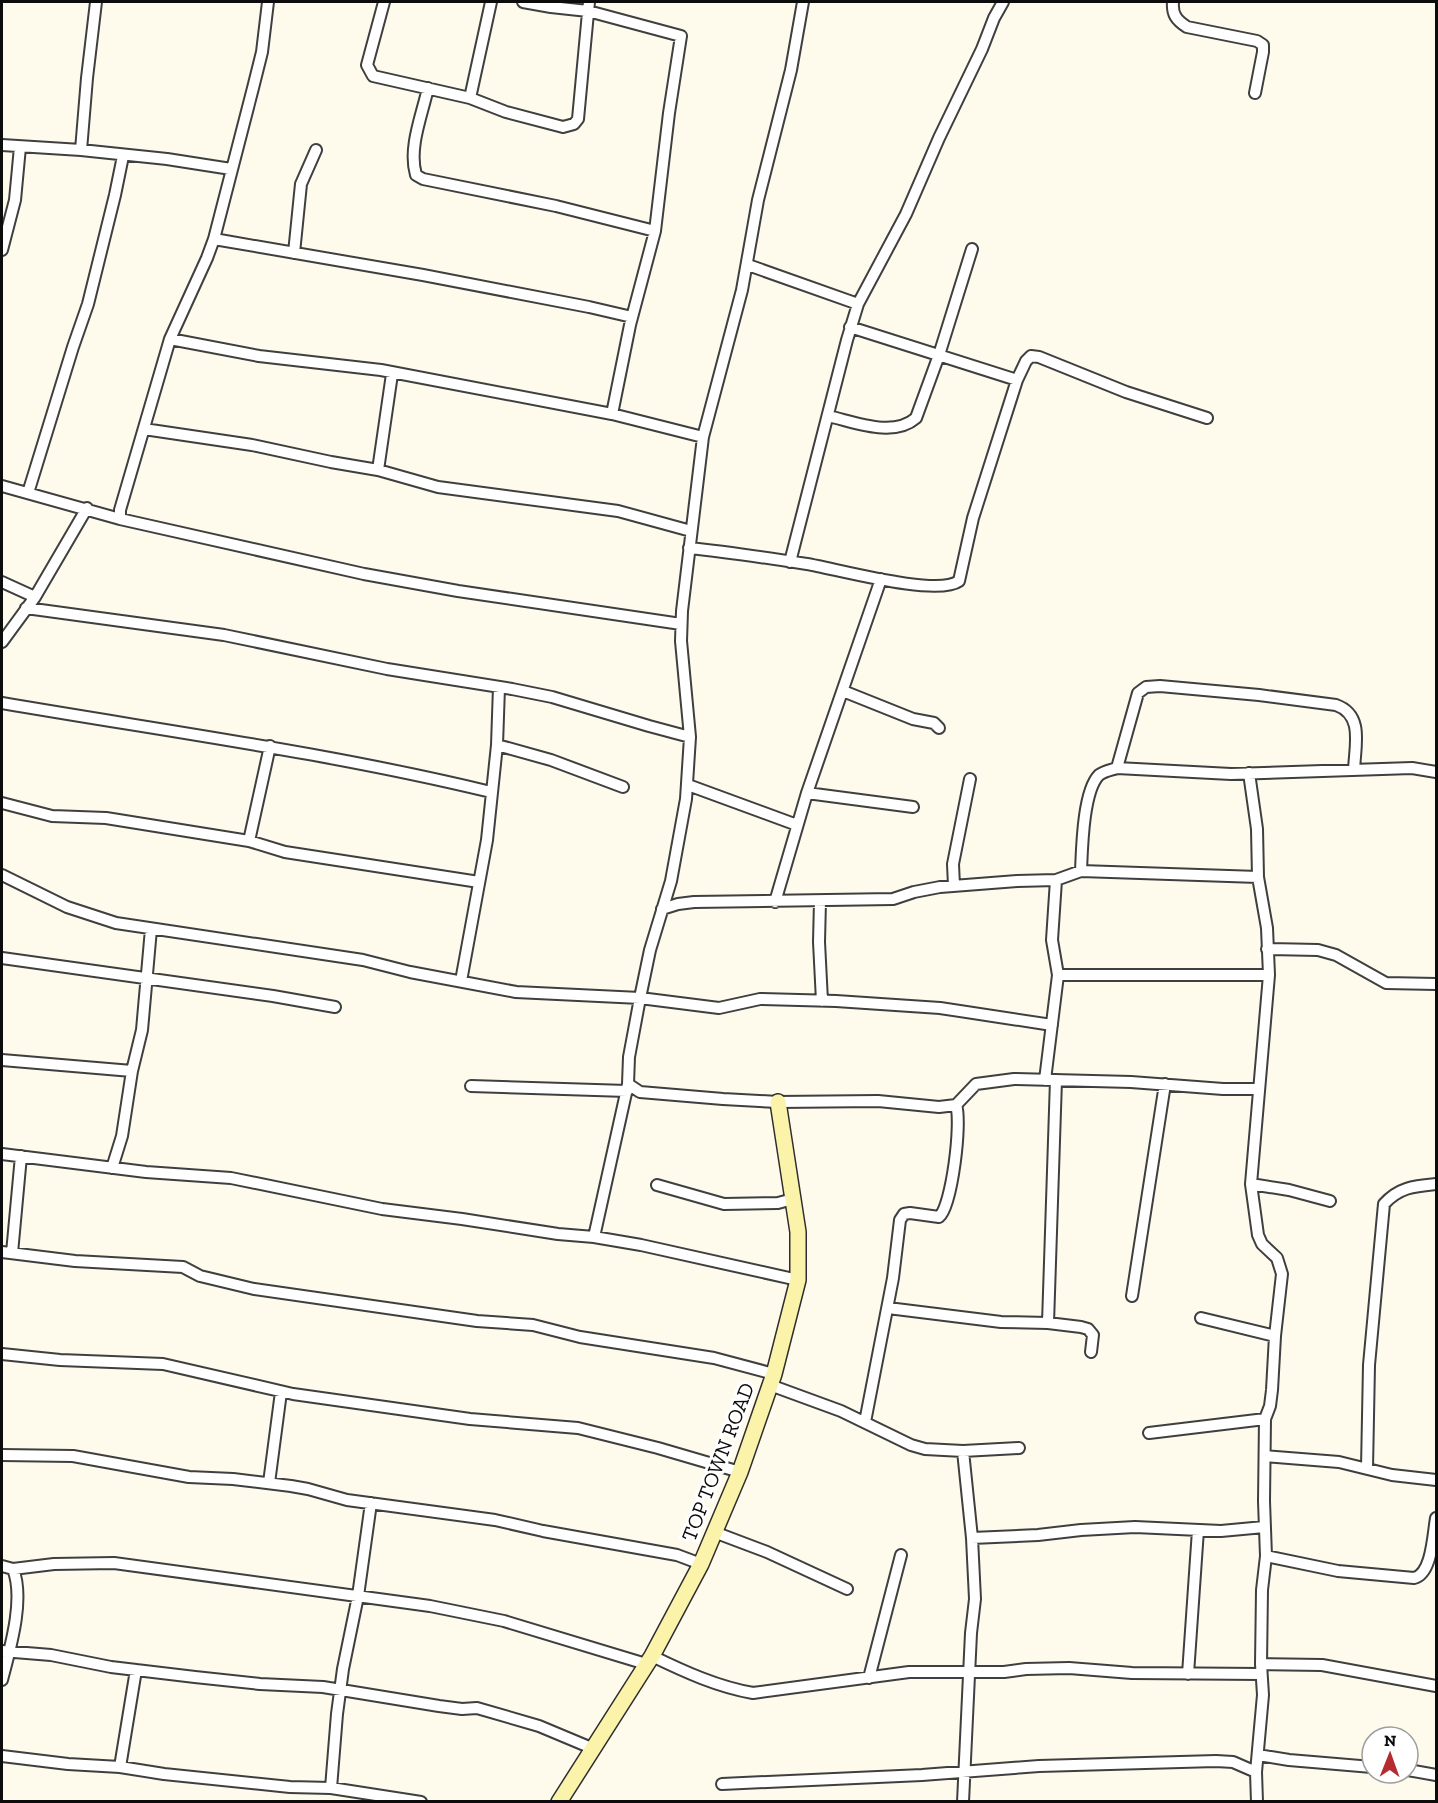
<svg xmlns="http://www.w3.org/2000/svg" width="1438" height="1803" font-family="'Zilla Slab',serif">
<rect width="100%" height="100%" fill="#fefbec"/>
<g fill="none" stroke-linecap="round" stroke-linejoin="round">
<defs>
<path id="street" d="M384,2L367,65L373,76L470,98L506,112L563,127L574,124L578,119L589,2
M523,2L551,7L588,11L681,36L669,113L655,231L630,325L612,414
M803,2L791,70L758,200L742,290L703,437L682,611L681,641L690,737L686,799L671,881L650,950L640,998L629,1057L628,1084L640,1092L723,1099L778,1102L878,1101L939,1107L956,1105L976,1084L1014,1079L1131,1082L1223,1089H1258
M1173,2C1172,14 1176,20 1187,27L1257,41L1263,45V52L1255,93
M428,88C422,115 408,148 416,175L423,179L556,206L655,231
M470,98L491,2
M2,145L81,150L167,159L231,169
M81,150L87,78L96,2
M214,239L423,275L589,307L632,317
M2,250L15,200L20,147
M294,253L301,184L316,150
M748,265L858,304
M850,327L1017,380
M170,339L259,356L381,370L612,414L703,437
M828,416C855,422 893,438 916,418L939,355L972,249
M144,429L252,445L331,462L378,470L438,487L618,511L691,531
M378,470L392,374
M2,486L120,519V510L170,339L207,258L214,239L253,88L262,52L268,2
M28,493L73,347L88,304L115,195L123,156
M120,519L364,574L458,591L681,624
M689,548C728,552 768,558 807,564C837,569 937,597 959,581L973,518L1017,380L1026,361L1031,356L1039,357L1126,392L1207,418
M790,562L847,340L858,304L906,214L939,138L982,49L994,18L1003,2
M2,582L35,597
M26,608L224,635L387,669L512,689L552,697L649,726L690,737
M2,642L35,597L87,508
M843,691L913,719L934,723L939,728
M2,703C165,731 330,753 491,792
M497,745L551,760L623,787
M1117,768L1138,693L1146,687L1160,686L1259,695L1336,705C1364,715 1355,745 1354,770
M1249,773L1257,829L1258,877L1267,928L1269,975L1251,1184L1258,1235L1262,1244L1277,1258L1282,1274L1275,1336L1272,1390L1270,1406L1265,1419L1264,1501L1266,1556L1262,1590L1261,1664L1263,1695L1256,1772L1257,1802
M688,785L797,825
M807,793L913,807
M2,803L52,816L106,818L249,841L285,852L479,882
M249,841L270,746
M1081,871C1082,848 1083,791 1099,775C1104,771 1111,770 1117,768L1231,774L1412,768L1436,772
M2,875L67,907L116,923L363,960L410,972L516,992L640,998L719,1008L760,999L836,1001L940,1008L1052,1025
M954,886L953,864L970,779
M820,901L819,942L822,1001
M775,902L807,793L881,579
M662,909L678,904L694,902L893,899L914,892L940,887L1017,881L1056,880L1081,871L1258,877
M1267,949L1318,950L1336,955L1386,983L1436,984
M2,958L273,996L335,1007
M1058,975H1269
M461,981L487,840L497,745L499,687
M2,1060L132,1071
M1045,1080L1058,975L1052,940L1056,880
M471,1086L627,1091
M2,1154L146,1172L231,1178L382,1209L462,1219L558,1234L594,1237L641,1245L798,1280
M112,1168L122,1136L132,1071L142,1030L151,929
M1251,1184L1289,1190L1330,1201
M657,1185L724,1204L778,1203L793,1199
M594,1237L628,1084
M2,1252L75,1261L183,1267L200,1276L254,1289L477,1321L533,1325L580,1337L714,1358L774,1374
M12,1253L21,1156
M1132,1296L1165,1084
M888,1308L1001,1322L1048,1323L1081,1327L1088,1329L1093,1335L1091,1352
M1201,1318L1275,1336
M1048,1323L1056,1080
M2,1354L60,1360L163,1364L293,1394L470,1419L578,1428L658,1448L740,1472
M770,1385L841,1411L911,1445L925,1449L963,1451L1019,1448
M865,1422L893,1278L900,1220L904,1214L910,1213L939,1217C952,1206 962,1122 956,1105
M1149,1433L1265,1419
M2,1455L73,1456L189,1477L233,1479L291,1486L308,1489L347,1500L495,1520L543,1531L677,1555L701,1564
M1265,1456L1339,1462L1392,1475L1436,1480
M1367,1468L1369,1365L1384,1204C1399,1187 1415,1186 1436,1184
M269,1483L281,1392
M714,1532L767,1552L847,1589
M972,1538L1038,1535L1081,1530L1135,1527L1221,1531L1264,1527
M1266,1556L1338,1571L1414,1578C1432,1574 1433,1535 1436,1518
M2,1566L13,1569L54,1564L114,1563L430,1606L504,1621L646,1664
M2,1651L51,1655L111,1667L195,1677L260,1684L323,1687L439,1706L462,1709L477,1708L539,1726L594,1749
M652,1656C685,1672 718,1687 753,1693L909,1672H1004L1026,1669L1069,1668L1132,1673L1261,1674
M1261,1664L1322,1665L1436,1686
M1188,1674L1198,1530
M869,1678L901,1555
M2,1680C10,1649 25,1599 13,1569
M1258,1755L1289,1760L1372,1767
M2,1756L68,1764L120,1767L164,1774L290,1787L331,1788L421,1802
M120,1767L136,1670
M1408,1770L1436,1775
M722,1784L922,1775L1039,1766L1216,1761L1233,1762L1256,1772
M331,1788L337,1714L343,1669L358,1596L371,1503
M963,1802L971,1633L975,1599L972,1538L963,1451"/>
<path id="secondary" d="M559,1802L652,1656L701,1564L740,1472L774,1374L798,1280V1232L778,1102"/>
</defs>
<!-- street casing -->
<use href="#street" stroke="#3f3f3f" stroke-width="14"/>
<!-- secondary casing -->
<use href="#secondary" stroke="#2e2e2e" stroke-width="18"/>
<!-- street -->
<use href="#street" stroke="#fff" stroke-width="10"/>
<!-- secondary -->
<use href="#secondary" stroke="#fbf3aa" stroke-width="15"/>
</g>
<g text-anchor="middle" stroke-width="6" stroke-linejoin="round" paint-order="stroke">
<!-- street labels -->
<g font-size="21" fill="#0c0c0c" stroke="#fff">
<text transform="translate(718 1462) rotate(-69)" y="7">TOP TOWN ROAD</text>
</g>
</g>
<!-- border -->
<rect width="1438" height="1803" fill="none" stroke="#0c0c0c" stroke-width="6"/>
<!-- north arrow -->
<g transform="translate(1390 1755) rotate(1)"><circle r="28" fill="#ffffff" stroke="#9e9e9e" stroke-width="1.5"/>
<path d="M0-4.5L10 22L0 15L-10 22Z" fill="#b42c31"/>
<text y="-9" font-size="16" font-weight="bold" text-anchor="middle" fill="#0c0c0c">N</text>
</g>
</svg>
